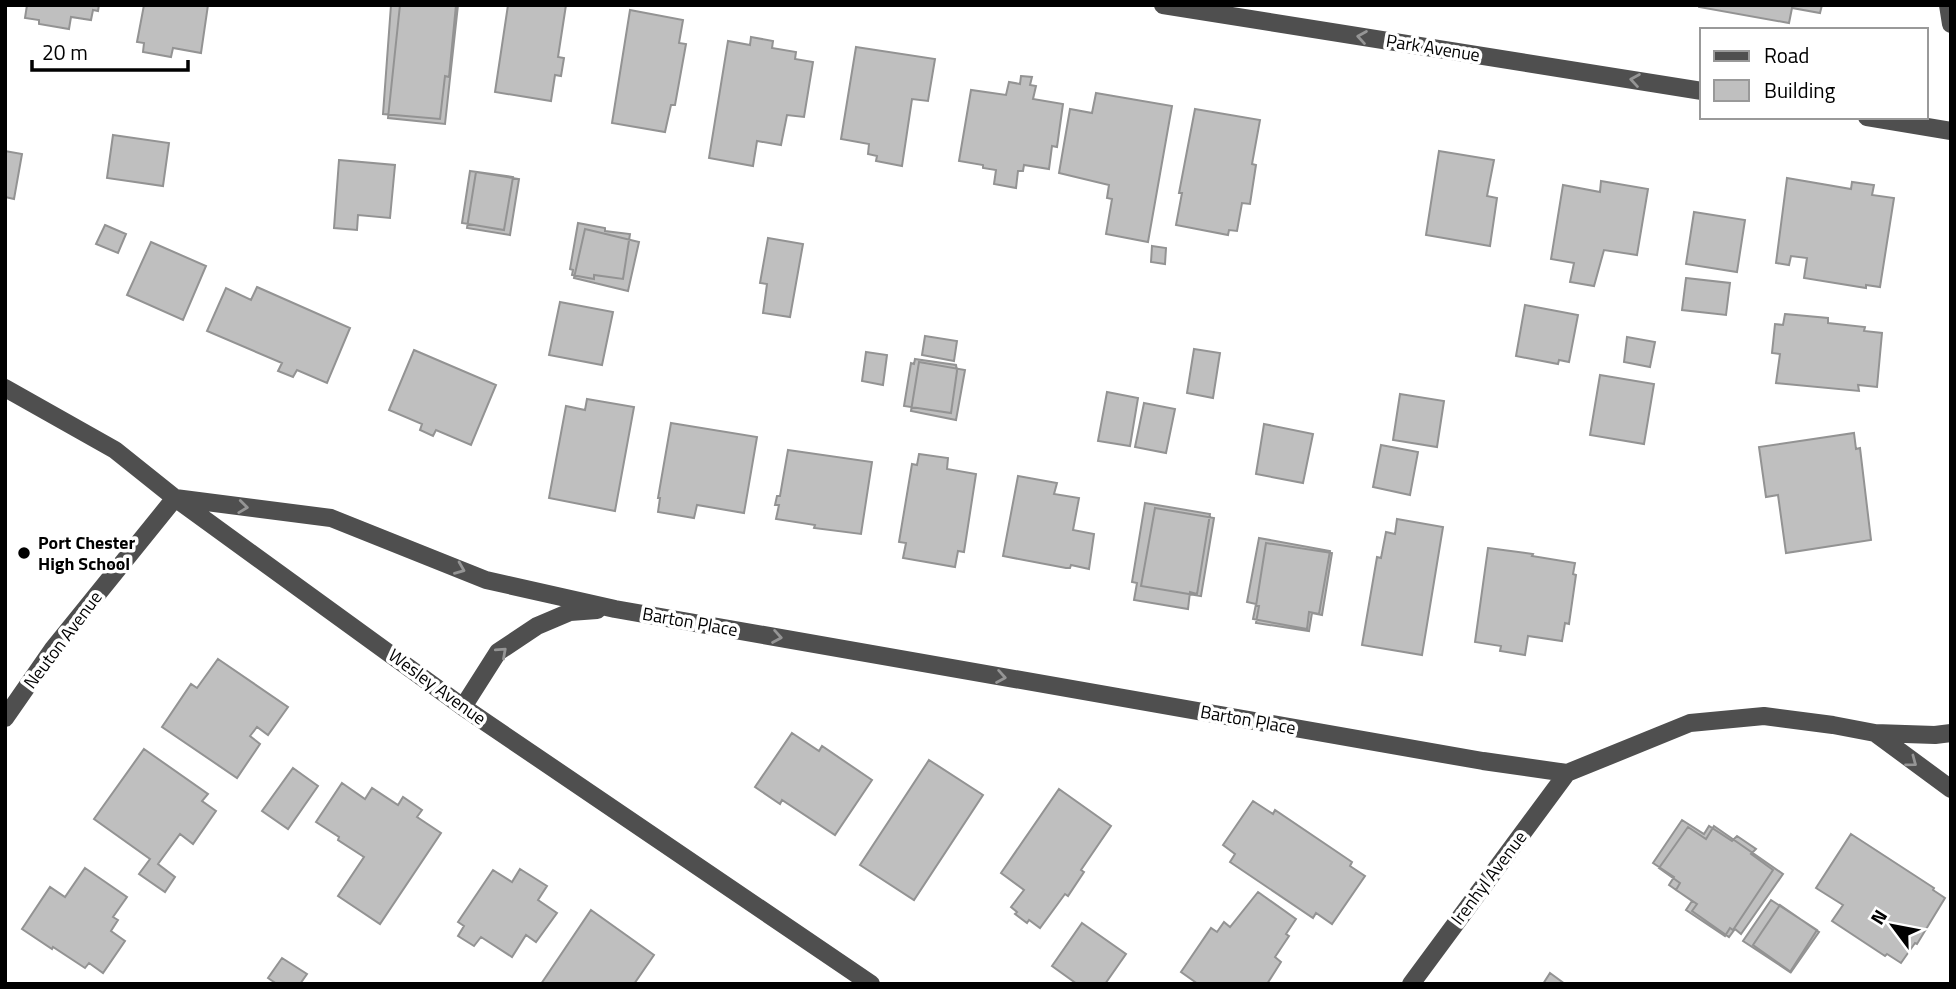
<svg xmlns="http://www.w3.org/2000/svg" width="1956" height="989" font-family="'Titillium Web',sans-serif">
<rect width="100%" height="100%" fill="#fff"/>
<!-- building -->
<path fill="#bfbfbf" stroke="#939393" stroke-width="2" d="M27,5H99L98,11L93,10L91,20L71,17L69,29L39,24V20L25,18Z
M144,5H208L201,53L173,48L171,57L143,52L144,43L137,42Z
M391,5H456L449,77L445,76L440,119L383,114Z
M400,5H458L445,124L388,118Z
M566,5L558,57L564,58L561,76L555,75L551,101L495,92L508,5Z
M1699,5H1822L1820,13L1792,8L1789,23L1699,7Z
M630,10L683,20L679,43L686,44L675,105H671L665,132L612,123Z
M751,37L773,41L772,48L796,52L795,59L813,62L804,117L787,115L781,145L757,141L753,166L709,158L728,41L750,45Z
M856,47L935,59L928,101L912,99L902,166L876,161L877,156L868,154L869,144L841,139Z
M1021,76L1032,77L1030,85L1036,86L1033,99L1063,104L1057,147L1052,146L1049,169L1024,165L1023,171H1018L1016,188L994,184L996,170L983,168V165L959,161L971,90L1006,95L1009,82L1020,84Z
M1096,93L1172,106L1148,242L1106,234L1112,199L1107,198L1109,185L1059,173L1070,109L1092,113Z
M1195,109L1260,120L1252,164L1256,165L1250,204L1242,203L1237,231L1229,230L1228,235L1176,225L1182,193H1179Z
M113,135L169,143L163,186L107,178Z
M5,151L22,154L14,199L5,197Z
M1439,151L1494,160L1487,196L1497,198L1490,246L1426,235Z
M339,160L395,165L390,218L358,215L357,230L334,228Z
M470,171L513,177L504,230L462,223Z
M476,172L519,179L510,235L467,228Z
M1787,178L1851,189L1852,182L1874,185L1872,195L1894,198L1880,287L1866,285V288L1804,278L1807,258L1791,256L1789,265L1776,263Z
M1601,181L1648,189L1637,255L1604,250L1594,286L1570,282L1574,263L1551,259L1563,185L1600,192Z
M1694,212L1745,220L1737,272L1686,264Z
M578,223L605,228V231L630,234L623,279L594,275V279L572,275L573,270L570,269Z
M105,225L126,234L118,253L96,244Z
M585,229L639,242L628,291L574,278Z
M768,238L803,244L790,317L763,313L767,284L760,283Z
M151,242L206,266L183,320L127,295Z
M1152,246L1166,248L1165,264L1151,262Z
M1686,278L1730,283L1726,315L1682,310Z
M257,287L350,328L327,383L297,370L293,377L278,371L282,363L207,331L226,288L251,300Z
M560,302L613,312L602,365L549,355Z
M1525,305L1578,315L1569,362L1559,360L1558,364L1516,356Z
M1785,314L1828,318V323L1865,327L1864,331L1882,333L1877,387L1858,385L1859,391L1776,383L1780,354L1772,353L1775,324L1783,325Z
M925,336L957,341L954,361L922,355Z
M1627,337L1655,342L1650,367L1624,362Z
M1194,349L1220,353L1213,398L1187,393Z
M414,350L496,385L471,445L436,430L433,436L420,430L422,424L389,410Z
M866,352L887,355L883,385L862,381Z
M915,359L956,365L957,371L951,413L904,406L911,363L914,364Z
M919,362L965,370L956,420L911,411Z
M1600,375L1654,384L1644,444L1590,435Z
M1107,392L1138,398L1130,446L1098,441Z
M1400,394L1444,401L1437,447L1393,440Z
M587,399L634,407L615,511L549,498L566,406L585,410Z
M1144,403L1175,409L1166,453L1135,447Z
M671,423L757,437L744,513L697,505L694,518L658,512L660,498H658Z
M1264,424L1313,434L1303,483L1256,474Z
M1854,433L1856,449L1860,448L1871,540L1786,553L1778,495L1766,497L1759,447Z
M1381,445L1418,452L1410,495L1373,487Z
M788,450L872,462L861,534L814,528L815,525L776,519L779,505H775L777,496H780Z
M919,454L948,458L947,469L976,474L964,552L958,551L955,567L903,558L906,543L899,542L912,464L917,465Z
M1018,476L1057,483L1054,494L1079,498L1073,530L1094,534L1089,569L1071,565L1070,568H1066L1003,556Z
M1145,503L1210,514L1197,594L1190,592L1188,609L1134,600L1137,583L1132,582Z
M1155,508L1214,518L1201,596L1141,586Z
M1397,519L1443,527L1422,655L1362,645L1377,557L1381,558L1386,532L1395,534Z
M1259,538L1330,551L1319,614L1309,612L1307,629L1253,619L1256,604L1247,602Z
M1266,543L1332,553L1322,615L1312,613L1309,631L1256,623L1259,606H1256Z
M1488,548L1533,554L1532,556L1575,563L1573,574L1576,575L1569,624L1565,623L1562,641L1528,636L1525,655L1500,651L1501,646L1475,642Z
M218,659L288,707L268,735L257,727L250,736L260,744L237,778L162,727L191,684L197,688Z
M792,733L819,751L822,746L872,780L835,835L782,800L780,804L755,787Z
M144,749L208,794L202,801L216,811L193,844L180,834L158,864L175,877L165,892L139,874L150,859L94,819Z
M929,760L983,795L914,900L860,865Z
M293,768L318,786L288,829L262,811Z
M342,783L365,799L372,788L398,805L403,797L422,810L417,817L441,833L380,924L338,896L364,857L338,840L339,837L316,822Z
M1059,789L1111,826L1081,870L1084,872L1068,896L1065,894L1040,928L1029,920L1027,923L1015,914L1017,912L1011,907L1024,890L1001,873Z
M1253,801L1273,814L1275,810L1352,862L1350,866L1365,876L1332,924L1316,913L1313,918L1230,862L1235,854L1223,845Z
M1682,820L1704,834L1709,826L1732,841L1737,836L1756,849L1751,854L1773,870L1733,930L1730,928L1725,936L1686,910L1692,901L1669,885L1674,877L1653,863Z
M1714,826L1783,874L1741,934L1735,929L1729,937L1692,911L1697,904L1676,890L1680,883L1659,868L1688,827L1706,839Z
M1851,834L1934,888L1933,890L1945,898L1917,944L1915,943L1901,963L1887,954L1885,956L1832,921L1843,905L1816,888Z
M85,868L127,897L113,917L118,920L111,931L125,941L103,973L89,963L85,968L53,947L52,949L22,929L50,887L65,897Z
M520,869L547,886L538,900L557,913L536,942L526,935L512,957L481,937L474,946L458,936L464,926L458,922L493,870L512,882Z
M1258,892L1296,919L1286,934L1289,936L1275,957L1281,962L1267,984H1198L1181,972L1211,928L1217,932L1224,922L1230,927Z
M1771,900L1817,930L1790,972L1743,941Z
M1780,905L1819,932L1791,972L1753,945Z
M591,910L654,955L634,984H541Z
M1082,923L1126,954L1105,984H1077L1052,966Z
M282,958L307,974L300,984H277L268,978Z
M1550,973L1565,984H1543Z"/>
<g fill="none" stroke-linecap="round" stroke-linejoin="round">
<!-- minor -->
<path stroke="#4f4f4f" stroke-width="18" d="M1163,5L1702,91
M1948,5L1951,24
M1867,117L1951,131
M5,388L115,450L175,498L463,707L871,984
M463,707L498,652L537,626L570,612L597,610
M5,718L53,649L175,498L331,518L486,580L615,609L1483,761L1567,773L1690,723L1764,716L1833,725L1875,733L1935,735L1951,733
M1875,733L1951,789
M1411,984L1567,773"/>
</g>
<!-- one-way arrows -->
<defs><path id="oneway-chevron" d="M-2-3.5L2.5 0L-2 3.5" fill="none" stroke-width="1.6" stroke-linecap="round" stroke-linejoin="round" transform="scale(1.75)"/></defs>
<g stroke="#959595">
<use href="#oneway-chevron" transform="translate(1362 37) rotate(-171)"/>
<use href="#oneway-chevron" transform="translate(1635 80) rotate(-171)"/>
<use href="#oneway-chevron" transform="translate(243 507) rotate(7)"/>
<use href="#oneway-chevron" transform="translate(460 569) rotate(22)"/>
<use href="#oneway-chevron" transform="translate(777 637) rotate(10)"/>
<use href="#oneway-chevron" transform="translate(502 652) rotate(-42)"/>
<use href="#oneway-chevron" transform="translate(1001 677) rotate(10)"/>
<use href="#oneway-chevron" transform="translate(1912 762) rotate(37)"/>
</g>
<!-- markers -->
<circle fill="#000" stroke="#fff" stroke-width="2.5" cx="24" cy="553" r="7"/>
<g text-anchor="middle" stroke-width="7" stroke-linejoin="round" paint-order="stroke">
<!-- street labels -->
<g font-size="18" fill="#000" stroke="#fff">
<text transform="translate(1433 48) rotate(9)" y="6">Park Avenue</text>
<text transform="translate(690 622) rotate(10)" y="6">Barton Place</text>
<text transform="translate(63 640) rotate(-53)" y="6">Neuton Avenue</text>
<text transform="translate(437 687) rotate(36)" y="6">Wesley Avenue</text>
<text transform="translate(1248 720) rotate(10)" y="6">Barton Place</text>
<text transform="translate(1489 878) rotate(-53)" y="6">Irenhyl Avenue</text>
</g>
<!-- poi labels -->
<g font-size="18" font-weight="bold" fill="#000" stroke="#fff" text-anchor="start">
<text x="38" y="549">Port Chester<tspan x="38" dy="21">High School</tspan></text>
</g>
</g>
<!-- border -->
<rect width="1956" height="989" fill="none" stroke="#000000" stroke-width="14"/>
<!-- legend -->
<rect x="1700" y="28" width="228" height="91" fill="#ffffff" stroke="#999999" stroke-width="2"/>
<rect x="1714" y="51" width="35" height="10" fill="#4f4f4f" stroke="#999999" stroke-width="2"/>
<text x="1764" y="63" font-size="21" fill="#000000">Road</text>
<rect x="1714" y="80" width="35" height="21" fill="#bfbfbf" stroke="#999999" stroke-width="2"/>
<text x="1764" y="98" font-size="21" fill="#000000">Building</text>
<!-- north arrow -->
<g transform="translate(1893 926) rotate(302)" stroke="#ffffff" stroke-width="5" paint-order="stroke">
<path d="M0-5L12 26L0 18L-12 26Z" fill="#000000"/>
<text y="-10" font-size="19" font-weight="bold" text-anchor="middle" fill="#000000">N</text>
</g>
<!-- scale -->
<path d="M32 60v10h156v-10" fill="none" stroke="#000000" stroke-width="3.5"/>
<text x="42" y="60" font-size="21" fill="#000000" stroke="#ffffff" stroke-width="5" paint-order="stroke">20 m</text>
</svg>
